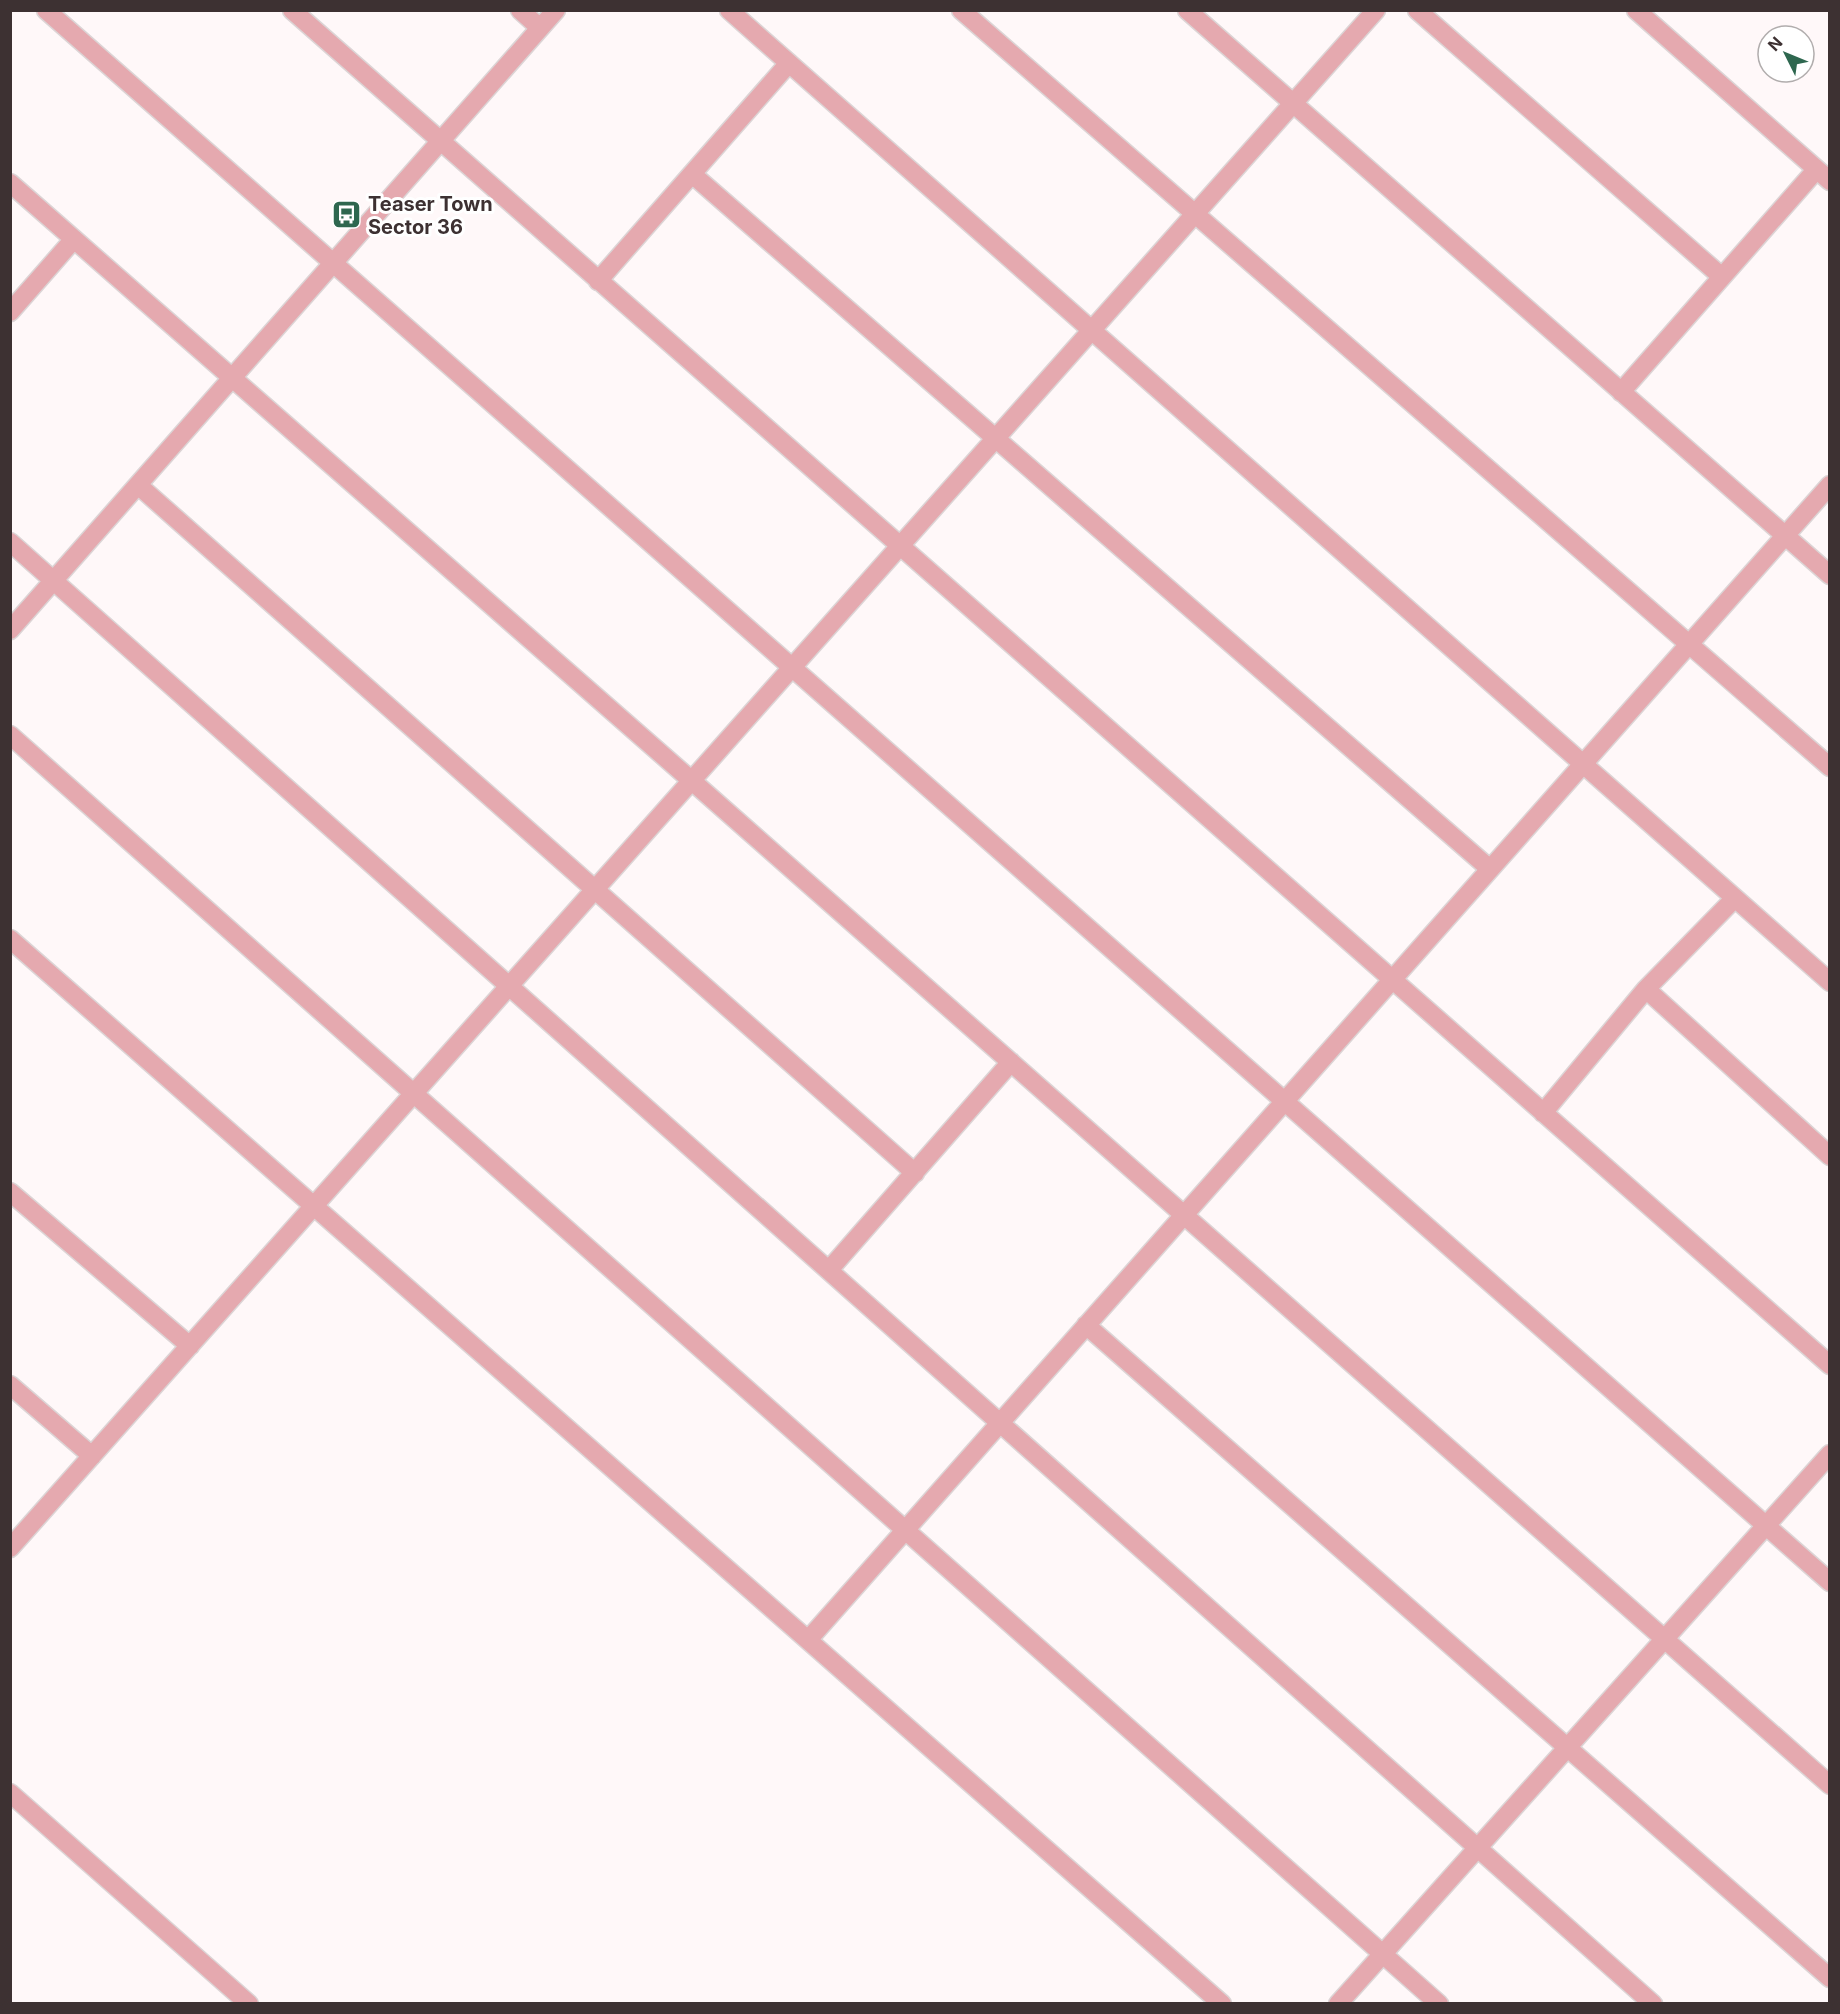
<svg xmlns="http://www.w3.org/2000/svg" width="1840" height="2014" font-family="Inter,sans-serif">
<rect width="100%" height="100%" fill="#fff8f9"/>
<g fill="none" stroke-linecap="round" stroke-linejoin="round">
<defs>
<path id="minor" d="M46,10L1830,1582
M292,10L1830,1365
M520,10L540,28
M729,10L1830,982
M961,10L1830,767
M1187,10L1830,575
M1417,10L1722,277
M1636,10L1830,181
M692,174L1490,869
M10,183L692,781L1830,1785
M598,281L789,63
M10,312L74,239
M1621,392L1816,170
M138,485L915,1173
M10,542L1653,2004
M10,630L556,10
M10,735L1439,2004
M10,939L1222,2004
M1646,989L1830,1156
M1543,1113L1646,989L1735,898
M10,1192L190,1346
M829,1270L1011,1062
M1086,1325L1830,1978
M10,1385L92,1456
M10,1548L1376,10
M808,1640L1830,485
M10,1793L249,2004
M1338,2004L1830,1454"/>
</defs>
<!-- minor casing -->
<use href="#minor" stroke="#dcd4d5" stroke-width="21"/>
<!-- minor -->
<use href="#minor" stroke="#e5a9af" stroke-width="18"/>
</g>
<!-- icons -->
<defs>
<symbol id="bus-square" viewBox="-11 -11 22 22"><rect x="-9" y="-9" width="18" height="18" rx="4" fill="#2e674f" stroke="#fff"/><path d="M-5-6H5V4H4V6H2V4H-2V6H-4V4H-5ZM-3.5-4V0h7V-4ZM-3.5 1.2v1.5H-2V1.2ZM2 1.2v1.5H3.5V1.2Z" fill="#fff"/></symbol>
</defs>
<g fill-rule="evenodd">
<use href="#bus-square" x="330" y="198" width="33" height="33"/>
</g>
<g text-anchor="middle" stroke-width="6" stroke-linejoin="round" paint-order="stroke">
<!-- poi labels -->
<g font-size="20" font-weight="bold" fill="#3d3132" stroke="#fff" text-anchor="start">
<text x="368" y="211">Teaser Town<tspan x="368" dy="23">Sector 36</tspan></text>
</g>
</g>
<!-- border -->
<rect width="1840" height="2014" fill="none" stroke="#3d3132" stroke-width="24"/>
<!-- north arrow -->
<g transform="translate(1786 54) rotate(313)"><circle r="28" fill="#ffffff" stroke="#b1adad" stroke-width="1.5"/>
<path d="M0-4.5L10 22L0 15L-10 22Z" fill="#2e674f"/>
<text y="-9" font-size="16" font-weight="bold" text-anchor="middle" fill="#3d3132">N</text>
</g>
</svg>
